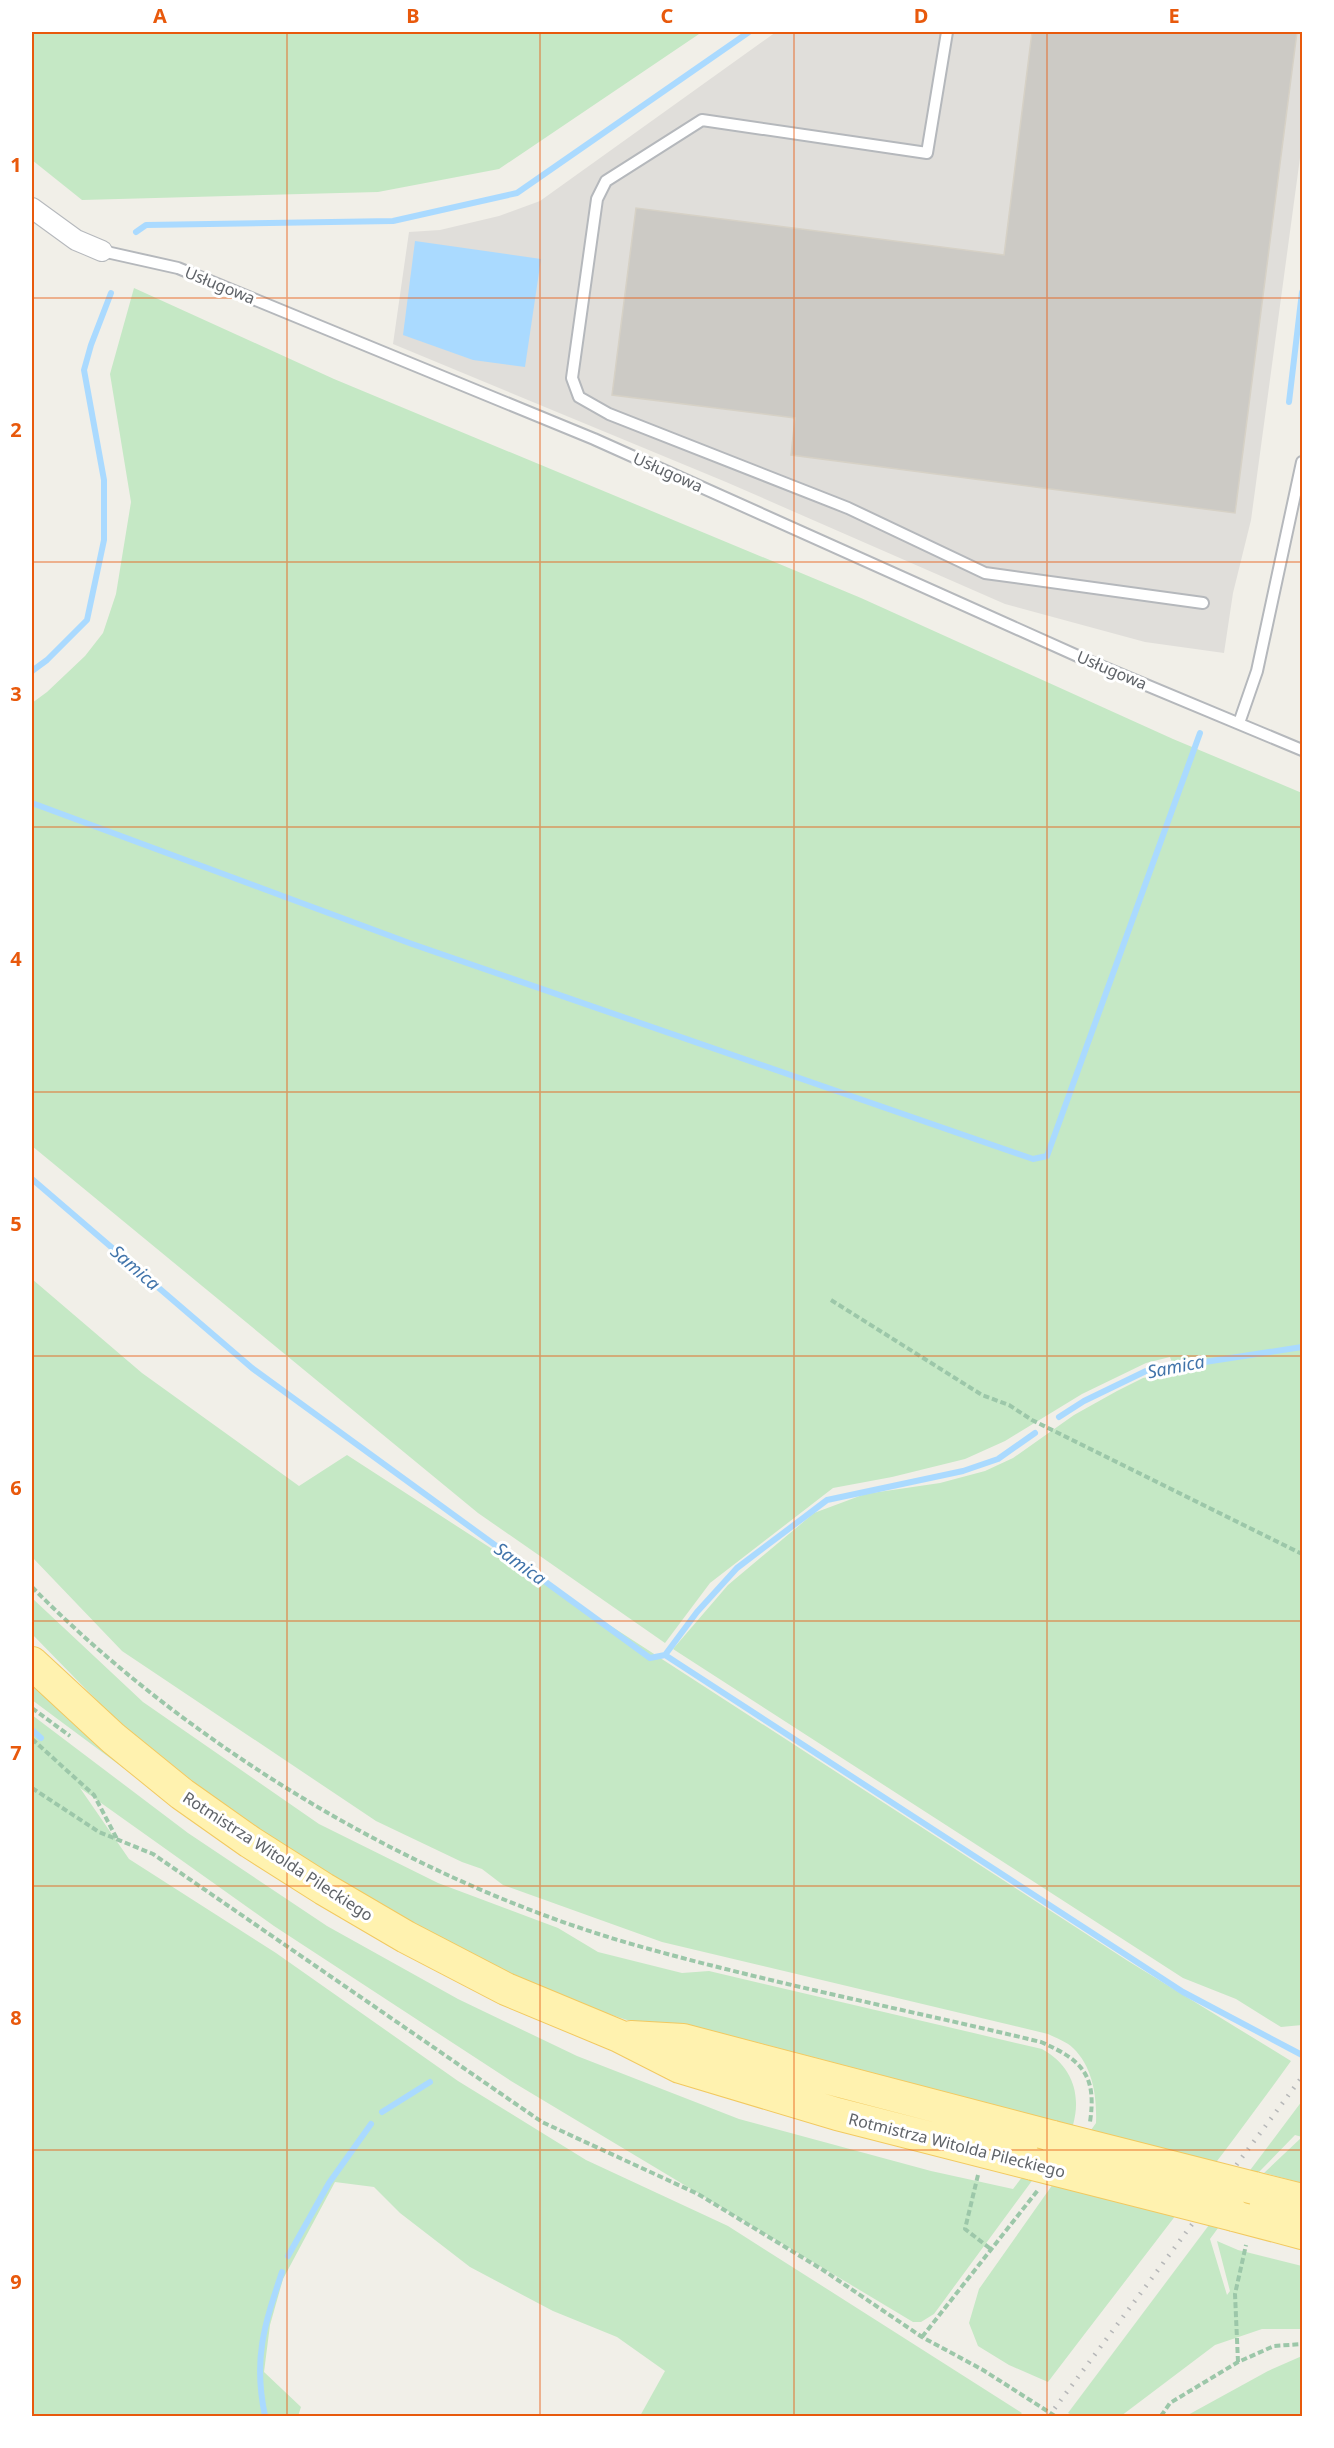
<svg xmlns="http://www.w3.org/2000/svg" width="1334" height="2448" font-family="'Noto Sans',sans-serif">
<rect width="100%" height="100%" fill="#f1efe8"/>
<!-- industrial -->
<path fill="#e0deda" d="M776,32H1302V143L1251,520L1233,593L1224,653L1145,642L1005,604L726,482L393,344L409,232L440,230L499,216L540,201Z"/>
<!-- green -->
<path fill="#c5e8c5" d="M32,32H702L499,169L378,192L82,200L32,160Z
M134,288L334,379L861,598L1173,739L1302,793V2025L1281,2027L1236,1999L1183,1978L673,1649L728,1585L814,1513L865,1494L940,1483L985,1471L1013,1458L1074,1415L1117,1391L1143,1378L1175,1371L1170,1357L1146,1363L1082,1394L1005,1441L965,1459L892,1477L833,1488L710,1583L665,1643L478,1513L32,1146V703L47,692L85,656L103,633L116,594L131,502L110,374Z
M32,1279L142,1373L299,1486L347,1455L1128,1961L1291,2061C1213,2170 1129,2275 1048,2382L1009,2365L978,2346L969,2323L979,2289L1096,2123C1097,2097 1093,2067 1073,2048C1067,2042 1056,2038 1048,2034L662,1942L503,1885L482,1869L462,1862L376,1821L122,1651L32,1557Z
M32,1598L143,1702L319,1824L438,1883L558,1928L598,1952L682,1973L709,1971L1042,2049C1071,2065 1082,2093 1073,2125L934,2314L921,2322H913L511,2081L274,1926L80,1788L129,1859L276,1953L458,2081L586,2160L728,2226L1022,2413L1019,2416H640L665,2371L617,2337L553,2311L470,2267L400,2213L374,2187L335,2182L283,2279L270,2325L264,2372L301,2407L298,2416H32V1715L188,1833L327,1926L458,1999L577,2056L739,2119L931,2171L1013,2189L1064,2123L740,2038L627,2020L539,1991L423,1933L239,1818L114,1718L32,1634Z
M32,1678L149,1787L32,1700Z
M1302,2101V2183L1264,2173L1302,2137L1295,2135L1259,2172L1210,2239L1227,2295L1230,2291L1217,2241L1238,2250L1302,2266V2329H1262L1215,2345L1121,2416H1074L1068,2413Z
M1302,2356V2416H1186L1268,2371Z"/>
<!-- water -->
<path fill="#aadaff" d="M415,241L541,259L525,367L473,360L403,335Z"/>
<g fill="none" stroke-linecap="round" stroke-linejoin="round">
<!-- stream -->
<path stroke="#aadaff" stroke-width="6" d="M136,232L146,225L393,221L517,193L749,32
M1289,402L1302,292
M32,671L47,660L87,620L104,540V480L84,370L91,345L111,293
M32,803L412,944L1033,1159L1047,1156L1200,733
M32,1179L252,1368L650,1658L665,1655L697,1612L737,1568L827,1500L963,1471L998,1459L1035,1433
M1059,1417L1084,1401L1146,1371L1302,1347
M665,1655L1183,1992L1302,2055
M32,1730L41,1738
M382,2112L430,2082
M288,2256L329,2183L371,2124
M265,2416C253,2359 264,2326 282,2272"/>
</g>
<!-- building -->
<path fill="#cccac5" stroke="#d6d1c6" stroke-width="1.5" d="M1032,32H1297L1235,513L791,455L795,418L612,395L636,208L1004,255Z"/>
<g fill="none" stroke-linecap="round" stroke-linejoin="round">
<defs>
<path id="service" d="M947,32L927,153L702,120L606,181L597,199L572,378L579,397L609,414L848,508L985,573L1203,603
M102,251L178,268L594,439L1091,662L1302,750
M1239,723L1257,671L1302,462"/>
<path id="minor" d="M32,208L76,240L102,251"/>
<path id="primary" d="M32,1663L113,1738L182,1794L250,1842L324,1889L406,1937L506,1989L619,2036L680,2067L837,2114L1033,2164
M631,2037L683,2040L1053,2137
M1254,2188L1302,2200
M1234,2215L1302,2233"/>
</defs>
<!-- service casing -->
<use href="#service" stroke="#b5b8bc" stroke-width="14"/>
<!-- minor casing -->
<use href="#minor" stroke="#b5b8bc" stroke-width="22"/>
<!-- primary casing -->
<use href="#primary" stroke="#f2c960" stroke-width="34"/>
<!-- path -->
<path stroke="#9cc7a9" stroke-width="4" stroke-dasharray="6 3" stroke-linecap="butt" d="M831,1300L982,1395L1009,1405L1032,1420L1302,1554
M32,1587C190,1747 412,1880 628,1943C764,1982 904,2009 1041,2042C1082,2060 1097,2075 1090,2122
M32,1708L70,1736
M32,1739L94,1795L117,1839
M32,1788L99,1832L153,1854L542,2122L698,2194L823,2270L922,2337L983,2370L1055,2416
M978,2175L965,2229L992,2250
M922,2337L1038,2190
M1238,2362L1235,2294L1246,2245
M1161,2416L1170,2403L1238,2362L1274,2346L1302,2344"/>
<!-- service -->
<use href="#service" stroke="#fff" stroke-width="10"/>
<!-- minor -->
<use href="#minor" stroke="#fff" stroke-width="20"/>
<!-- primary -->
<use href="#primary" stroke="#fff2af" stroke-width="32"/>
<!-- rail -->
<path stroke="#b6b7b8" stroke-width="4.5" stroke-dasharray="1.5 8" stroke-linecap="butt" d="M1049,2416L1302,2077"/>
<defs>
<path id="primary-bridge" d="M1053,2137L1254,2188
M1033,2164L1234,2215"/>
</defs>
<!-- primary-bridge casing -->
<use href="#primary-bridge" stroke="#f2c960" stroke-width="34" stroke-linecap="butt"/>
<!-- primary-bridge -->
<use href="#primary-bridge" stroke="#fff2af" stroke-width="32"/>
</g>
<!-- grid -->
<path fill="none" stroke="#e8590c" stroke-width="1.5" stroke-opacity="0.55" d="M287,32V2416M540,32V2416M794,32V2416M1047,32V2416M32,298H1302M32,562H1302M32,827H1302M32,1092H1302M32,1356H1302M32,1621H1302M32,1886H1302M32,2150H1302"/>
<g text-anchor="middle" stroke-width="6" stroke-linejoin="round" paint-order="stroke">
<!-- street labels -->
<g font-size="16" fill="#5f6368" stroke="#fff">
<text transform="translate(220 285) rotate(22)" y="6">Usługowa</text>
<text transform="translate(668 472) rotate(24)" y="6">Usługowa</text>
<text transform="translate(1112 670) rotate(23)" y="6">Usługowa</text>
<text transform="translate(278 1856) rotate(33)" y="6">Rotmistrza Witolda Pileckiego</text>
<text transform="translate(957 2145) rotate(14)" y="6">Rotmistrza Witolda Pileckiego</text>
</g>
<!-- water labels -->
<g font-size="18" font-style="italic" fill="#4174aa" stroke="#fff">
<text transform="translate(135 1268) rotate(41)" y="6">Samica</text>
<text transform="translate(1176 1367) rotate(-11)" y="6">Samica</text>
<text transform="translate(520 1564) rotate(36)" y="6">Samica</text>
</g>
</g>
<!-- border -->
<rect width="1334" height="2448" fill="none" stroke="#ffffff" stroke-width="66"/>
<rect x="33" y="33" width="1268" height="2382" fill="none" stroke="#e8590c" stroke-width="2"/>
<g font-size="20" text-anchor="middle" font-weight="bold" fill="#e8590c">
<text x="160" y="23">A</text>
<text x="413" y="23">B</text>
<text x="667" y="23">C</text>
<text x="921" y="23">D</text>
<text x="1174" y="23">E</text>
<text x="16" y="172">1</text>
<text x="16" y="437">2</text>
<text x="16" y="701">3</text>
<text x="16" y="966">4</text>
<text x="16" y="1231">5</text>
<text x="16" y="1495">6</text>
<text x="16" y="1760">7</text>
<text x="16" y="2025">8</text>
<text x="16" y="2289">9</text>
</g>
</svg>
